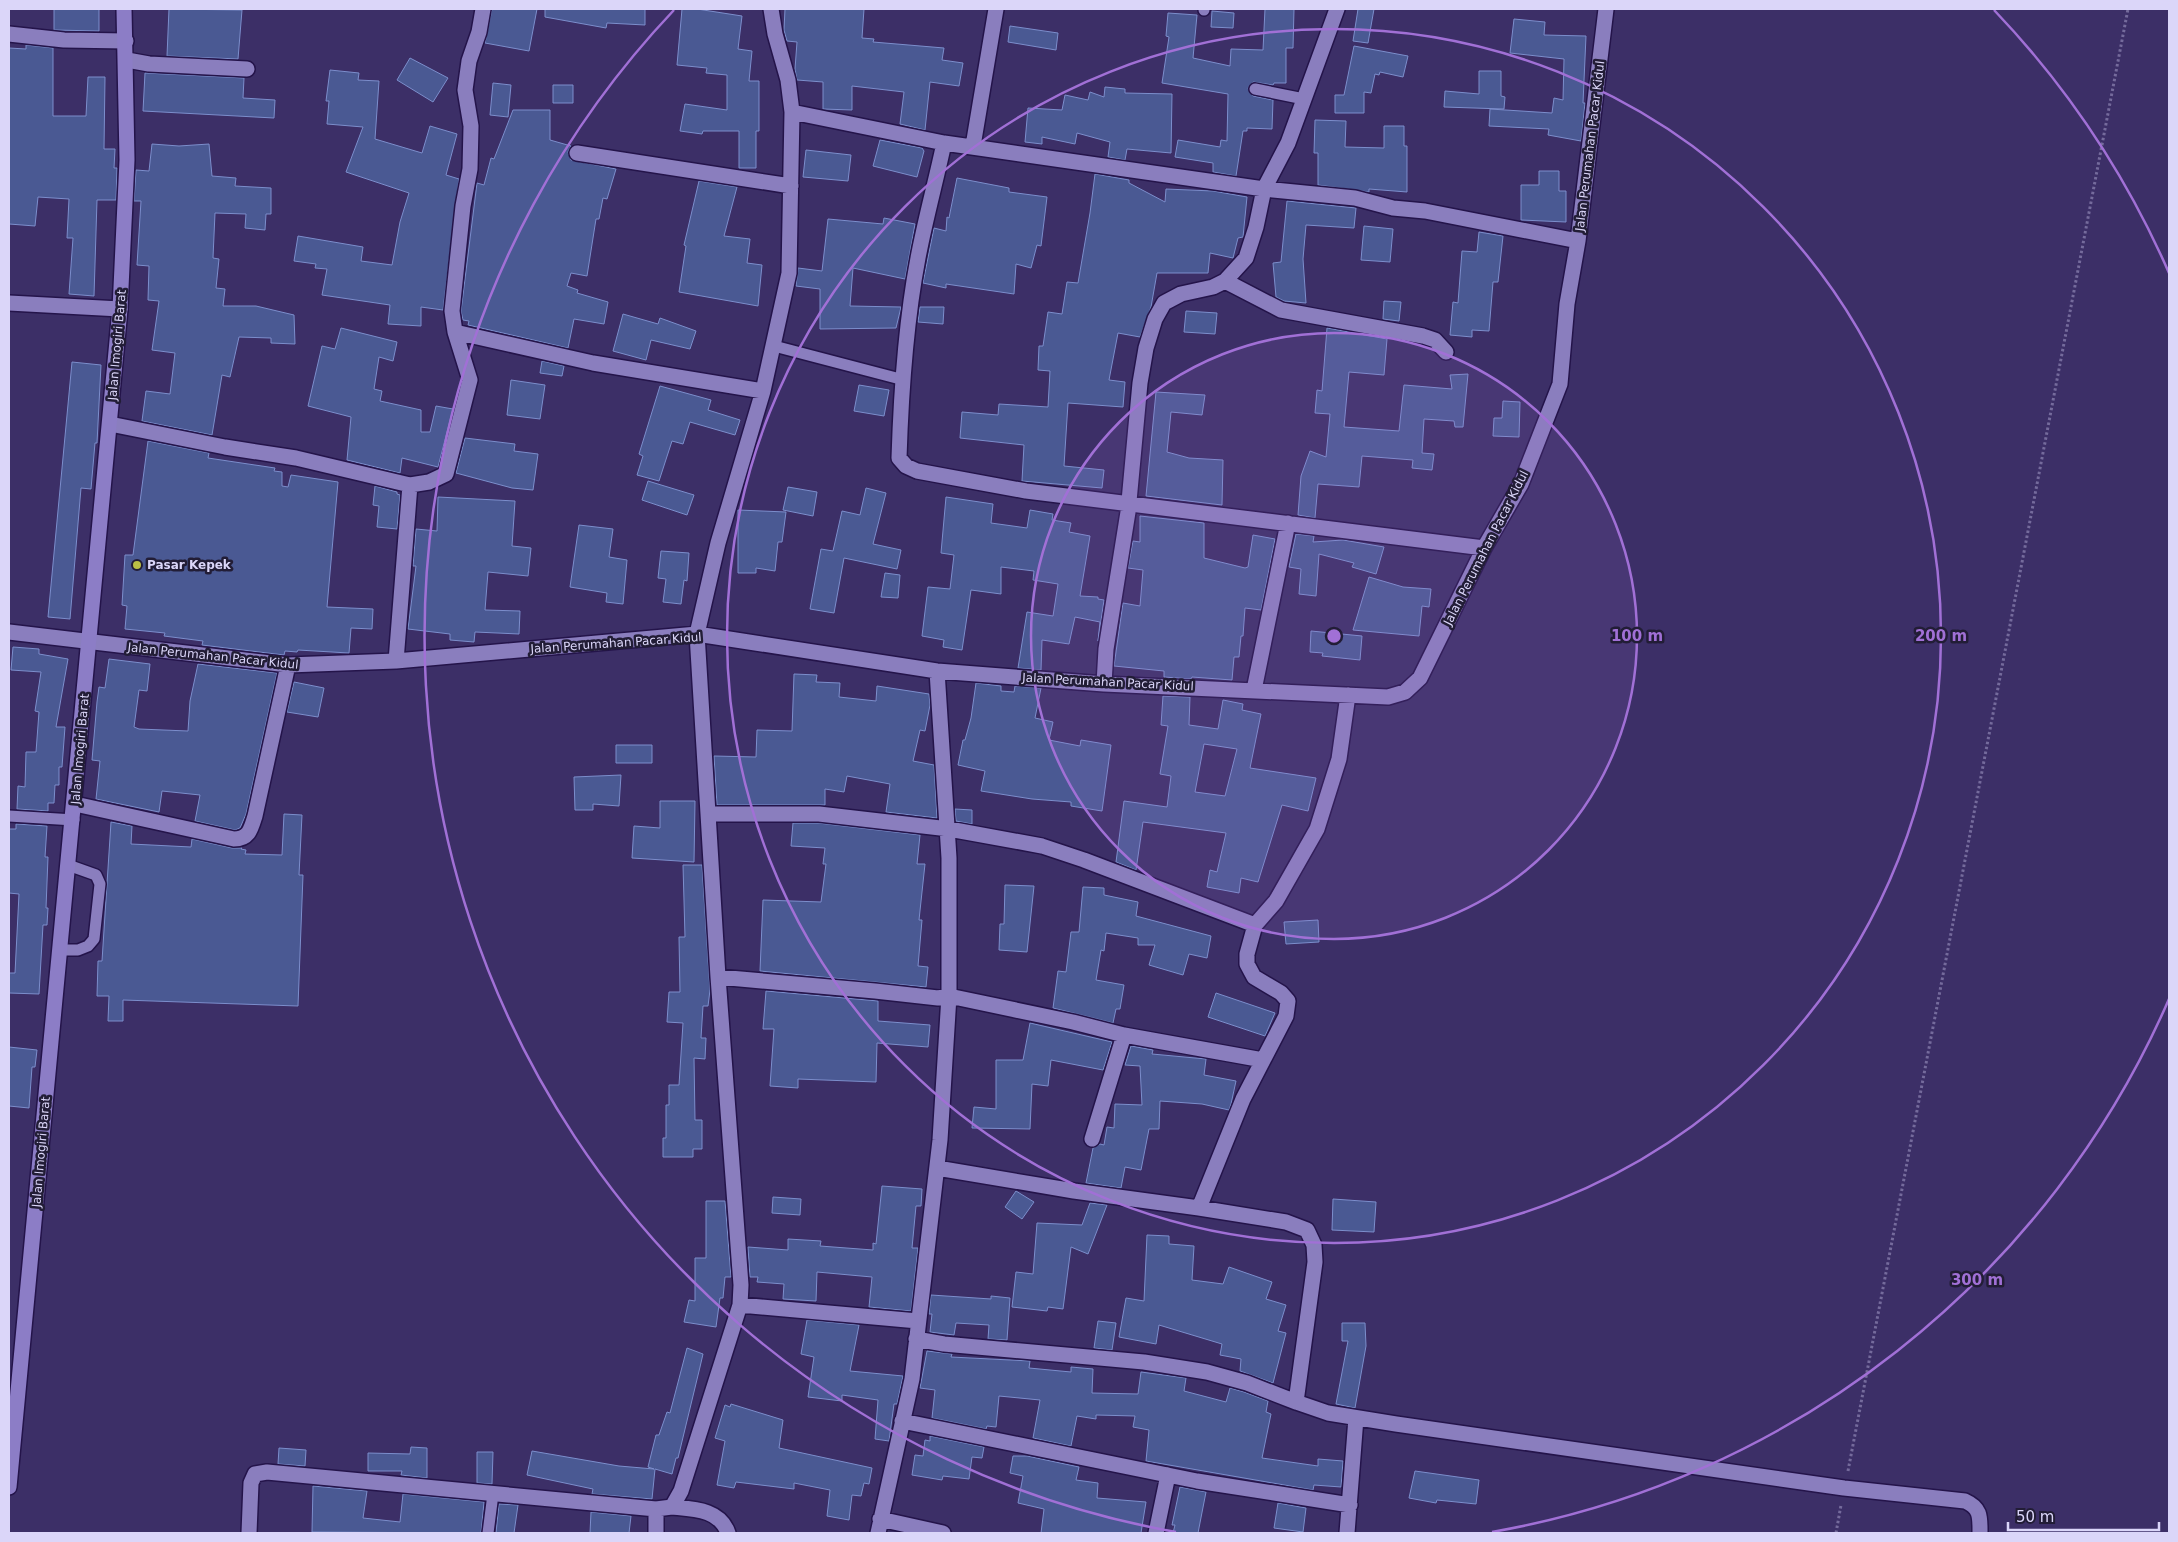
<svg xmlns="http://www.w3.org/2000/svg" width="2178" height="1542" font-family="'DejaVu Sans',sans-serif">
<rect width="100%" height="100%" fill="#3c2f67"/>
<!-- building -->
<path fill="#4a5993" stroke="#7c8ecc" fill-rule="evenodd" d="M54,9H99V31L54,30Z
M169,9L242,10L238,59L167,56Z
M492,9H537L529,51L485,43Z
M545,9H645V25L607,23L606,28L545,17Z
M682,9H697L742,16L738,49L752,51L749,81H759V131H756V168H739V131H703L702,134L680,131L685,104L727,110V75L706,73L707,68L677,65Z
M785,9H864L862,38L874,39L873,42L944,48L942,60L963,63L959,86L930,82L925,130L900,124L904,92L852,86V110L823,109V82L797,80L795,69L797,42L787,41L784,30Z
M1265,9H1294L1293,48H1286V83H1274L1273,85L1253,82L1248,88L1253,96L1273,100L1272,129L1247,128V131H1243L1236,176L1213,172V163L1175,157L1178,140L1220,147L1221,140L1227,141L1228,94L1162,83L1169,37L1166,36L1168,13L1197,15L1193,58L1230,66L1231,49L1263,50Z
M1358,9H1374L1368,43L1353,41Z
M1212,11L1234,13L1233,28L1211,27Z
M1514,19L1545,22L1544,35L1586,36L1583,103H1585L1581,141L1548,135L1549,129L1489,126L1490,109L1552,113L1554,98L1563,100L1564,59L1510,53Z
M1010,26L1058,33L1056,50L1008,42Z
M26,45L53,48V116H86L88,77H105L104,149H115L114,168H117L116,200H97L94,296L69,294L73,238H67L69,199L38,197L35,226L9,224V48L26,49Z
M1354,46L1408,56L1403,77L1380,72L1379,75L1375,74L1371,93L1364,92V113H1335V95H1344Z
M410,58L448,78L433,102L397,80Z
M330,70L359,73L358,80L379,81L375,139L422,153L430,126L457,134L446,175L459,179L443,310L421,307V326L388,324L390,305L322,295L327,269L315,268L316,264L294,261L298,236L363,247L361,261L392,265L400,222L409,193L346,172L363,127L327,124L329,101H326Z
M1479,71H1501V96L1505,97L1504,109L1444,107L1445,91L1479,94Z
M145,73L244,78L243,98L275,100L274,118L143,111Z
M493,83L511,85L508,117L490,115Z
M553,85H573V103H553Z
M1105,87L1125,89V93L1172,94L1171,153L1127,149L1125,160L1108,157L1110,142L1077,133L1075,144L1042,137V144L1025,142L1028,108L1062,110L1065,95L1088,100L1090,92L1104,97Z
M513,110H550V140L571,146L568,152L571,160L616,169L607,199L603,198L599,219H596L587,276L571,273L567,286L578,290L577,293L608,302L604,324L574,319L568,348L468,325L469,321L463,320L461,311L477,183L484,185L491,158L494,159Z
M1315,120L1346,121L1345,147L1384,148V126H1404V146H1407V192L1369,189V192L1318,185V153H1314Z
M880,140L922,148L924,151L917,177L873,166Z
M152,144L179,146L209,144L212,176L236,178L235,186L271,188V214H266L265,230L245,228L246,214L215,213L213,258L219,259L216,288L225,289L223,306H256L294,315L295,344L271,343V338L239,337L230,377L222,375L212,435L142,421L146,391L170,394L175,353L152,350L159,301L148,300L149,266L137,265L141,201H134L136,170L149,171Z
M806,150L851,155L848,181L803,177Z
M1539,171H1559V191H1566V222L1521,220V185H1539Z
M1095,174L1129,180V183L1165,202L1166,189L1213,191L1247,197L1243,237L1238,238L1233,258L1210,253L1208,273H1157L1151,307L1140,337L1118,333L1109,380L1125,382L1123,407L1068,403L1064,466L1104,470L1102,488L1022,481L1024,445L960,438L962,412L998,415L999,404L1048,407L1050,371L1038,370L1039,346H1043L1048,312L1062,314L1067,282L1078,283L1090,213Z
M957,178L1009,188V192L1047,197L1041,246L1037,245L1031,268L1016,264L1014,294L946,284V288L923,283L934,228L946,231L947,217L949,218Z
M699,181L737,187L724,236L750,239L747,263L762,265L758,306L679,292L686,246L684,245Z
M1287,201L1356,208L1354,228L1306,225L1303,259L1306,303L1284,301L1276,297L1273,263L1281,262Z
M884,218L915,224L905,279L853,268L850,306L901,307L896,328L820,329V289L796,286L798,268L822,271L828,219L883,224Z
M1364,226L1393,229L1390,262L1361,260Z
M1479,232L1503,236L1498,282H1493L1489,331L1472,330V337L1450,335L1453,302L1458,303L1462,251L1477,252Z
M1384,301L1401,302L1399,321L1383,319Z
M920,307H944L943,324L918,322Z
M1186,311L1217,313L1215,334L1184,332Z
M623,314L658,324L660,318L696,331L690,349L651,340L646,360L613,351Z
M341,328L397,342L393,361L379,357L374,389L382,391L380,401L421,410V432H430L436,406L453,409L438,467L402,458L400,473L347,460L351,417L308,406L322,346L335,349Z
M1327,328L1387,339L1384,375L1349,372L1344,427L1399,431L1404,385L1452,389L1450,375L1468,374L1463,427H1455L1454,421L1424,419L1422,453L1434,454L1432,470L1412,468L1413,460L1362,456L1359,487L1318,484L1315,518L1298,515L1301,476L1310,451L1326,457L1330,414L1315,413L1317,390L1322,391Z
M542,361L564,366L562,376L540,373Z
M72,362L101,365L97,443H95L91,489L81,488L70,619L48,617Z
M511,380L545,385L540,419L507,415Z
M859,385L889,390L884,416L854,411Z
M660,386L711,400L708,410L740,420L735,435L690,422L683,444L672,441L659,481L637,475L643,456L639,454Z
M1156,392L1205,395L1202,415L1171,412L1167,452L1189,458L1223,460L1222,505L1146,496Z
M1503,401L1520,402L1519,437L1493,436L1494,418H1502Z
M465,438L515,444L514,451L538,454L533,490L512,488L456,473Z
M148,441L209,453L208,458L275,468L274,471L282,472V486L288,487L291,475L338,482L327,607L373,609L372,629L351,628L349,653L298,650L297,652L285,651L284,655L202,645L203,641L164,636L165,633L125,629L127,606L122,605L125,555H133Z
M648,481L694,495L687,515L642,500Z
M375,486L397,492V494L400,495L397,529L377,527L379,506L373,505Z
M788,487L817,492L813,516L783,510Z
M866,488L886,493L873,544L901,550L897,569L844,558L834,613L810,609L821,549L833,551L842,511L860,515Z
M438,497L515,501L512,546L531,548L528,576L488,572L485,610L520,611L519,634L475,632L474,642L450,640V634L408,629L416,566H413L416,529L437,531Z
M946,497L993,504L991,523L1027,528L1030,510L1053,514L1052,520L1071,523L1069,532L1090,536L1080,596L1098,597V599L1104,600L1098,641L1100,622L1075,617L1069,644L1042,640L1041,670L1018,668L1027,612L1053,616L1058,584L1033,580L1034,571L1001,567V594L971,590L962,650L943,647L944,640L922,636L928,587L950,589L954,555L941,553Z
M738,510L786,512L782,542H778L775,571L756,568V573H738Z
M1140,516L1204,523V558L1245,568L1248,567L1253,535L1275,539L1261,610L1245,608L1243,636H1241L1239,657H1234L1232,680L1192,677L1191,679L1164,677V671L1114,666L1123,603L1140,606L1143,570L1128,568L1133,541L1140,542Z
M579,525L613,529L609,557L627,560L623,604L606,602L607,593L570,587Z
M1296,534L1314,536L1313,542L1343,540L1384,547L1376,574L1352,567L1354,563L1319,554L1316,596L1299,594L1301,569L1289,567Z
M661,551L689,553L687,581L684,580L681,604L663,602L666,579L658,578Z
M885,573L900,575L898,598L881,597Z
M1369,577L1403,587L1431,589L1429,607L1422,606L1419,636L1353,630Z
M1311,631L1362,636L1360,660L1322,656L1323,653L1310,652Z
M13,647L39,649V654L68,659L56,727H65L62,767H59V785H55L54,803H48V811L17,809L18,786L25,787L26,752H36L39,712L35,711L41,672L11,670Z
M109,659L150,664L147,691L139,690L134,727L139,729L188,731L190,701L198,664L277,673L246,814L240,828L235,830L195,821L200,795L162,791L159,812L96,799L100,761L92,760L97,702L99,687L105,688Z
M794,674L817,675L816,682L840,683L839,697L876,701L877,686L929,694L930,705L925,731L920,730L913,761L934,765L937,818L886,812L890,784L847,776L844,792L825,789V805H717L714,756L756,757L757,730L792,731Z
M294,682L324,688L318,717L287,712Z
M976,683L1001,686V691L1014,692L1015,686L1041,688L1035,718L1053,722L1049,740L1080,746L1081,740L1111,745L1102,811L1071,806V802L1032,799L981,791L985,771L958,765L963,740H965L971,718Z
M1163,696L1190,697L1189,725L1218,729L1223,700L1243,704L1242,710L1261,714L1250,768L1316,778L1308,811L1282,805L1258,882L1241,878L1239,893L1207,887L1210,870L1217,872L1226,833L1143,822L1136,870L1116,862L1124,801L1167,807L1171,776L1160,774L1168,726L1161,725ZM1204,744L1237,749L1225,796L1195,792Z
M616,745H652V763H616Z
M621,775L619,806L593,804V810H575L574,777Z
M660,801H695L694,862L632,858L634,826L660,828Z
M955,809L972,810V824L956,821Z
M284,814L302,815L299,875H303L298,1006L123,1000V1021H108L109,996H97L98,961H102L111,822L132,826L131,844L191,847L192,839L232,848H242L241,849L246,850L245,854L282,855Z
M793,823H818L920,835L917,864H925L919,920H922L918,966L928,967L926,987L760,971L763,900L821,902L826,864H823L825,848L791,846Z
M16,824L47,826L45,857H48L46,908H48L47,925H43L39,994L9,993V973H15L19,894L9,893V829H16Z
M683,865H702L710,990L708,1006H703L701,1038H706L705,1059L694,1058L695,1120H702V1149H693V1157H663V1138H666V1105H669V1085H679L683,1023L667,1022L669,992H680L679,937H685Z
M1005,885L1034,886L1027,952L999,950L1000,924H1004Z
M1083,887L1104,888V895L1138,902L1136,916L1211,936L1207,958L1189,954L1183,975L1149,965L1155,945H1138V938L1106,933L1104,951L1101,950L1096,980L1124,985L1120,1009H1116L1113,1023L1053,1008L1058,971L1066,972L1071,932H1079Z
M1318,920L1319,942L1286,944L1284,922Z
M766,991L878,1001V1021L930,1025L928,1047L877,1043L876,1082L798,1079V1088L770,1086L774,1029H763Z
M1216,993L1275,1013L1265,1036L1208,1017Z
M1030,1023L1112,1042L1103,1070L1051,1060L1048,1086L1032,1084L1030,1129L972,1128L974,1107L996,1109V1060H1023Z
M1131,1046L1153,1050L1152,1054L1206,1059L1204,1075L1236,1081L1231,1104L1229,1110L1202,1104L1160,1101L1159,1129H1149L1141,1170L1125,1167L1121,1188L1086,1183L1093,1148L1100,1144L1104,1145L1107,1127L1114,1128L1115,1104L1142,1105L1140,1066L1125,1065Z
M9,1047L37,1050L35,1067H32L29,1108L9,1106Z
M882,1186L922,1189L921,1206H916L912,1248H918L911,1311L869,1307L872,1277L817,1272L816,1301L783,1299L784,1284L757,1282L758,1277H750L748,1247L788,1250V1239L821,1241L820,1246L873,1250V1243L876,1244Z
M1016,1191L1034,1202L1022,1219L1005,1207Z
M773,1197L801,1199L800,1215L772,1213Z
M1333,1199L1376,1202L1374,1232L1332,1230Z
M706,1201H725L731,1277H725L723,1298H720L716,1327L684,1322L689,1300L695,1301V1258H706Z
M1090,1203L1107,1205L1088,1254L1071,1247L1063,1309L1048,1307L1047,1311L1012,1307L1016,1272L1033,1274L1037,1223L1082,1225Z
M1147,1235L1169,1236V1244L1194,1246L1192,1280L1223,1284L1229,1267L1272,1282L1266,1299L1286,1305L1278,1331L1286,1333L1273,1383L1240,1371L1241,1359L1220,1355L1222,1344L1159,1325L1156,1344L1119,1337L1126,1298L1144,1301Z
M931,1295L991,1299V1296L1010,1298L1007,1340L988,1339L989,1325L956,1323L954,1335L930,1332L932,1314H929Z
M807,1320L859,1325L850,1371L903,1376L897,1404H894L889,1441L875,1439L878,1400L842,1395V1401L808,1397L814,1357L801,1354Z
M1098,1321L1116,1323L1112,1350L1094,1348Z
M1342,1323H1365L1366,1346L1355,1408L1336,1404L1348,1341H1342Z
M687,1348L703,1354L700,1367L678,1458H676L672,1474L655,1469L652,1499L592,1494L593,1489L527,1475L532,1451L619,1466L654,1469L648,1467L656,1435H659L667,1412L670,1413Z
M927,1351L952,1354L951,1357L1030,1361L1029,1368L1071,1372V1367L1093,1369L1092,1393L1138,1394L1141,1372L1186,1378L1184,1391L1226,1402L1230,1388L1244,1392L1268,1401L1266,1412L1271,1414L1262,1458L1318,1466V1459L1343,1461L1341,1487L1314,1485L1313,1490L1146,1461L1149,1430L1133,1427L1135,1416L1096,1415V1419L1077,1416L1071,1446L1033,1438L1040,1400L999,1396L996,1427L987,1426L986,1429L932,1418L935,1390L920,1388Z
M731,1404L783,1420L779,1448L872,1468L869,1484L864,1483L861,1496L852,1495L849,1520L827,1516L830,1490L794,1483V1489L736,1482L734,1488L717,1485L725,1441L715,1438L725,1405L730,1407Z
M930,1436L984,1447L982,1458L972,1457L969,1479L943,1476L942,1480L912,1475L915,1455L923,1456L925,1440L930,1441Z
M411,1447L427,1448V1478L401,1475L402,1471H368V1453L410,1454Z
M279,1448L306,1450L305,1466L278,1464Z
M477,1452H493L492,1484L477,1483Z
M1013,1456H1027L1079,1467L1076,1480L1098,1483L1097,1498L1146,1502L1141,1533H1041L1044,1509L1018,1503L1023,1476L1010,1473Z
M1415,1471L1479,1480L1476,1504L1437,1500L1436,1503L1409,1498Z
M313,1486L367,1491L363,1518L400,1522L403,1494L484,1502L481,1533L312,1532Z
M1180,1487L1206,1492L1198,1533H1173L1175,1525H1172Z
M1278,1503L1306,1508L1303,1532L1274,1528Z
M499,1504L518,1505L514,1533H496Z
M591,1512L631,1516L629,1533H590Z"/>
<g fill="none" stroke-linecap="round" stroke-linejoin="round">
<defs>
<path id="service" d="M1204,10V9
M1255,89L1304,99
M774,346L904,380
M9,816L74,820
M60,950H78L88,946L94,939L100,884L96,875L68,865
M488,1533L493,1494"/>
<path id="minor" d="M9,34L64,40L126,41
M127,60L149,64L247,69
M792,112L944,143L1264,189L1355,198L1393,208L1425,211L1578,241
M944,143C936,181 925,220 918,258C906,321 901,394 899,458L906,466L917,471L1026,491L1484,548
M973,146L996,9
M577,153L791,186
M1225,281L1281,310L1423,336L1435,340L1446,352
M9,303L120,309
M455,332L593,363L763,391
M110,424L225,447L296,458L410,485L429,482L446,474L470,380L455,332L452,311L463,206L470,169L471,126L465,90L469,61L479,32L483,9
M9,632L288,665L396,661L697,634L937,671L1104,684L1388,697L1405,692L1420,678L1484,548L1521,484L1560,384L1567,304L1578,241L1606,9
M396,661L410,485
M1104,684L1106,649L1128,512L1140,383L1146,348L1155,319L1164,303L1181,294L1213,287L1225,281L1246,258L1256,227L1264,189L1288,143L1337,9
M1254,690L1288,523
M1348,695L1339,759L1317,829L1276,901L1255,925L1247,954V964L1254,977L1281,993L1288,1001L1286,1016L1243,1099L1199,1208L1286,1222L1307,1230L1314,1245L1315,1262L1296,1402L1328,1413L1396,1424L1844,1488L1965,1501C1981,1508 1980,1517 1980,1533
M75,804L234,839C249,839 251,829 255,816L288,665
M708,814H819L949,829L1042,846L1084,860L1255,925
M718,977L875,991L938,998L949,996L1073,1022L1124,1035L1263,1060
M1092,1139L1124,1035
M937,1168L1074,1191L1199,1208
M740,1305L918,1321
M916,1339L944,1344L1144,1362L1207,1372L1247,1383L1296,1402
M902,1421L1197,1481L1350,1505
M672,1507C693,1509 720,1509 728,1533
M880,1519L943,1533
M249,1533L251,1483L255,1474L267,1472L656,1509L672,1507L681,1491L740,1305L741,1285L718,977L697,634L718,543L763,391L789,273L792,112L788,80L775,34L771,9
M656,1533V1509
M878,1533L912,1379L940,1140L949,996V858L937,671
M1156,1533L1168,1475
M1347,1533L1356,1418"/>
<path id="secondary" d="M9,1487L120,309L127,160L124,9"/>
</defs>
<!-- service casing -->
<use href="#service" stroke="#24144a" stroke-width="14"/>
<!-- minor casing -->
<use href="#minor" stroke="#24144a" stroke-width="18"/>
<!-- secondary casing -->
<use href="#secondary" stroke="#24144a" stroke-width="18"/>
<!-- path -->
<path stroke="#756b9c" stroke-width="3" stroke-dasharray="2.5 2.5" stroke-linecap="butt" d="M1848,1471L2128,9
M1836,1533L1841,1505"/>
<!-- service -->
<use href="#service" stroke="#8a7ebe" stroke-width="11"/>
<!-- minor -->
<use href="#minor" stroke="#8a7ebe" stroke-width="15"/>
<!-- secondary -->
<use href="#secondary" stroke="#8c7dc6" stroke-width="15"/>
</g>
<!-- distance rings -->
<circle cx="1334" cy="636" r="303" fill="#a170d6" fill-opacity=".12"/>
<g fill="none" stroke="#a170d6" stroke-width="2.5">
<circle cx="1334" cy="636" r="303"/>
<circle cx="1334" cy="636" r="607"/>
<path d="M2169 999A910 910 0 0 1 1492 1532M1176 1532A910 910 0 0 1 674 10M1994 10A910 910 0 0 1 2169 273"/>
</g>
<!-- markers -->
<circle fill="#bbc045" stroke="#221d36" stroke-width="2" cx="137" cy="565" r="5"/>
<g text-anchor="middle" stroke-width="5" stroke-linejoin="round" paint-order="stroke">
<!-- street labels -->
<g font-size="12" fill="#dbd6f9" stroke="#221d36">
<text transform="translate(1590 146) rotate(-83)" y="4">Jalan Perumahan Pacar Kidul</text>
<text transform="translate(117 345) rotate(-85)" y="4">Jalan Imogiri Barat</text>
<text transform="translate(1486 548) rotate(-63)" y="4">Jalan Perumahan Pacar Kidul</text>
<text transform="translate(616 643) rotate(-4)" y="4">Jalan Perumahan Pacar Kidul</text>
<text transform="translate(213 656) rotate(6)" y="4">Jalan Perumahan Pacar Kidul</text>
<text transform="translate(1108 682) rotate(3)" y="4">Jalan Perumahan Pacar Kidul</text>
<text transform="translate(80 749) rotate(-85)" y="4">Jalan Imogiri Barat</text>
<text transform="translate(41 1152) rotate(-85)" y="4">Jalan Imogiri Barat</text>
</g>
<!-- poi labels -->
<g font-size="12" font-weight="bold" fill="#dbd6f9" stroke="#221d36" text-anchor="start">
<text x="147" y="569">Pasar Kepek</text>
</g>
</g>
<circle cx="1334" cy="636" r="8" fill="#a170d6" stroke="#221d36" stroke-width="2.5"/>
<g font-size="15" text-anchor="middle" font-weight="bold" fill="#a170d6" stroke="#221d36" stroke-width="5" stroke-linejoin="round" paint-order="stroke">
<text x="1637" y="641">100 m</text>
<text x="1941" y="641">200 m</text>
<text x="1977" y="1285">300 m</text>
</g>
<!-- border -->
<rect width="2178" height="1542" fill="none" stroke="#dbd6f9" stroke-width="20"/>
<!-- scale -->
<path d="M2008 1522v8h151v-8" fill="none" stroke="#dbd6f9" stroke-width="2.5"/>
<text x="2016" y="1522" font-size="15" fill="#dbd6f9" stroke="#221d36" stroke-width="4" paint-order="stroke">50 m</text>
</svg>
